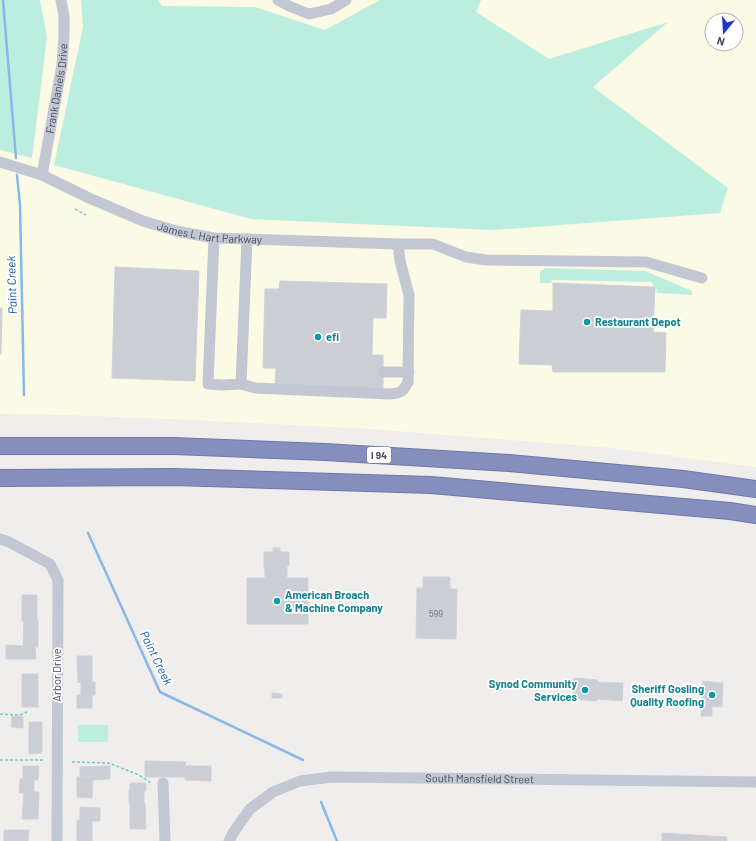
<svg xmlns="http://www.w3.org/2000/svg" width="756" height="841" font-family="Barlow,sans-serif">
<rect width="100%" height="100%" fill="#f0eeed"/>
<!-- commercial -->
<path fill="#fbfbe5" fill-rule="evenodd" d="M0,0H756V467L612,448L372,429L193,420L68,415L0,414ZM712,20H736V44H712Z"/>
<!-- green -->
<path fill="#bbeede" d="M0,0H40L47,37L32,158L0,150Z
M81,0H158L162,6L255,7L325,30L380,0H481L476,12L549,59L668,22L593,87L728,188L720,213L493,230L251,219L54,165L83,27Z
M545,268L645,271L692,291V295L656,293L657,290L651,282L552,280L551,283H540V272Z
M78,725H108V742H78Z"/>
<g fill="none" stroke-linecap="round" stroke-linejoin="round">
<!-- stream -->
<path stroke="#88b7ea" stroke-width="2.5" d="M3,0L16,158
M17,175L20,205L24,395
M88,533L160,692L303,760
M321,802L337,841"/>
</g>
<!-- building -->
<path fill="#ccced5" stroke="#d1d1d8" d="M115,267L199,271L195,381L112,378Z
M280,281L387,284L386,318H373L372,355H383V389L275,385L276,368H263L265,289H279Z
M553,283L655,287L653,332L666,333L665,372H553L552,365L519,364L521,310L553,311Z
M0,308H2L1,354H0Z
M273,548H280V552H289V566H287V578H308V624H247V578H265V569H264V552H273Z
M423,577H450V589H423Z
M417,588L457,589L456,639L416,638Z
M22,595H37V620L38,621V647H35L36,659H6V645L23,646L24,621H22Z
M77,656H92V682H95V695H92V708H77V695H81V682L78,683Z
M22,674H38V707H22Z
M574,678L598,680L597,701L573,699Z
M703,681L723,683L722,707L712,706V716H701Z
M598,682L623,683L622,701L597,699Z
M272,693L282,694V698H272Z
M12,716L23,717V728L11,727Z
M29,722H42V753L29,754Z
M145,761L186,762L185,766H211V781L185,780V777H145Z
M23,766H39L38,780H34V792H39L38,819H22L24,793H19L20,779H23Z
M110,766V779L93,780V777H80V767Z
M77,777H93L92,798L77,797Z
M130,783H146V791H144V803H145L146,829H130V803H129V790H130Z
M80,807L100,808V821H92V841H77V820H80Z
M4,830H29L28,841H4Z
M662,833L727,837V841H662Z"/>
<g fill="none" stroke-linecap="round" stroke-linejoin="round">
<defs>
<path id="highway" d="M0,446H174L325,452L509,463L683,479L756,489
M0,478L174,477L431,485L730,511L756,515"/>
</defs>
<!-- highway casing -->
<use href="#highway" stroke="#7079a7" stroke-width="18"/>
<!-- path -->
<path stroke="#73cbbb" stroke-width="1.5" stroke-dasharray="3 2" stroke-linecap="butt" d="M75,209L86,215
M0,714L20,715L29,711
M0,760H44
M72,762L109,763L139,775L151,783"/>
<!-- minor -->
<g stroke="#c3c7d4" stroke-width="11">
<path d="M278,0L289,6L309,14L331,9L346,0"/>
<path id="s1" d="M0,162L42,175L89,198L143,221L176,231L214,238L398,244H433L466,257L486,260L646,262L702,278"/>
<path id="s2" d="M42,175L62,65L64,36V16L61,0"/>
<path d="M214,238L208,384L222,385L241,384L247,239"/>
<path d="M384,372H409"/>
<path d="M241,384L255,388L390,394C401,393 403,392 408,382L409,295L400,261L398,244"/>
<path d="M0,539L9,542L50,564L58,580L57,841"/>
<path d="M163,783L165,841"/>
<path id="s3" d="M229,841L233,833L250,809L273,792L300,781L331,777L756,782"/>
</g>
<!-- highway -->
<use href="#highway" stroke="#858ebc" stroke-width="16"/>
</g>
<!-- markers -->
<g fill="#0f9aa8" stroke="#fff" stroke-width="1.5">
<circle cx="587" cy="322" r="4"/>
<circle cx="318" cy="337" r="4"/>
<circle cx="277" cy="601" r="4"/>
<circle cx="585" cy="690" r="4"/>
<circle cx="712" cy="695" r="4"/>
</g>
<g text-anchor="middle" stroke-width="3.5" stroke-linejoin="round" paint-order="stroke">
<!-- number labels -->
<g font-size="9" fill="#676b79">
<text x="436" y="617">599</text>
</g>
<!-- shield labels -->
<rect fill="#fff" stroke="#7d808c" stroke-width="1" x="367" y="447" width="24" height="16" rx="3"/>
<g font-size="10" font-weight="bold" fill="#454a5a">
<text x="379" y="459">I 94</text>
</g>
<!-- street labels -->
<g font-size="11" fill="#454a5a" stroke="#fff">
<text dy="4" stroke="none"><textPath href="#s2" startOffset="88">Frank Daniels Drive</textPath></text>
<text dy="4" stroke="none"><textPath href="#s1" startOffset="223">James L Hart Parkway</textPath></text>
<text transform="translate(57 675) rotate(-90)" y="4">Arbor Drive</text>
<text dy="4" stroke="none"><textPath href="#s3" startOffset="276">South Mansfield Street</textPath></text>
</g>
<!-- culture labels -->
<g font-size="11" font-weight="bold" fill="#0d838f" stroke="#fff" text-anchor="start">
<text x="595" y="326">Restaurant Depot</text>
<text x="326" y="341">efi</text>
<text x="285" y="599">American Broach<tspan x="285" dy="13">&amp; Machine Company</tspan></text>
<text x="577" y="688" text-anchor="end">Synod Community<tspan x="577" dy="13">Services</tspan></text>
<text x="704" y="693" text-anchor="end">Sheriff Gosling<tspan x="704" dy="13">Quality Roofing</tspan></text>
</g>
<!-- water labels -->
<g font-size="12" font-style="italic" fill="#0e56a4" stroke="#fff">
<text transform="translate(12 285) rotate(-92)" y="4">Paint Creek</text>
<text transform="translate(156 658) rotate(64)" y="4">Paint Creek</text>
</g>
</g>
<!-- north arrow -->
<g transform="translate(724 32) rotate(198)"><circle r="19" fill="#ffffff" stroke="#b5b7bd"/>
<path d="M0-3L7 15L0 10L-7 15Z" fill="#1b34db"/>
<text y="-6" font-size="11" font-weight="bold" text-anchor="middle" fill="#454a5a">N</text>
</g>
</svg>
